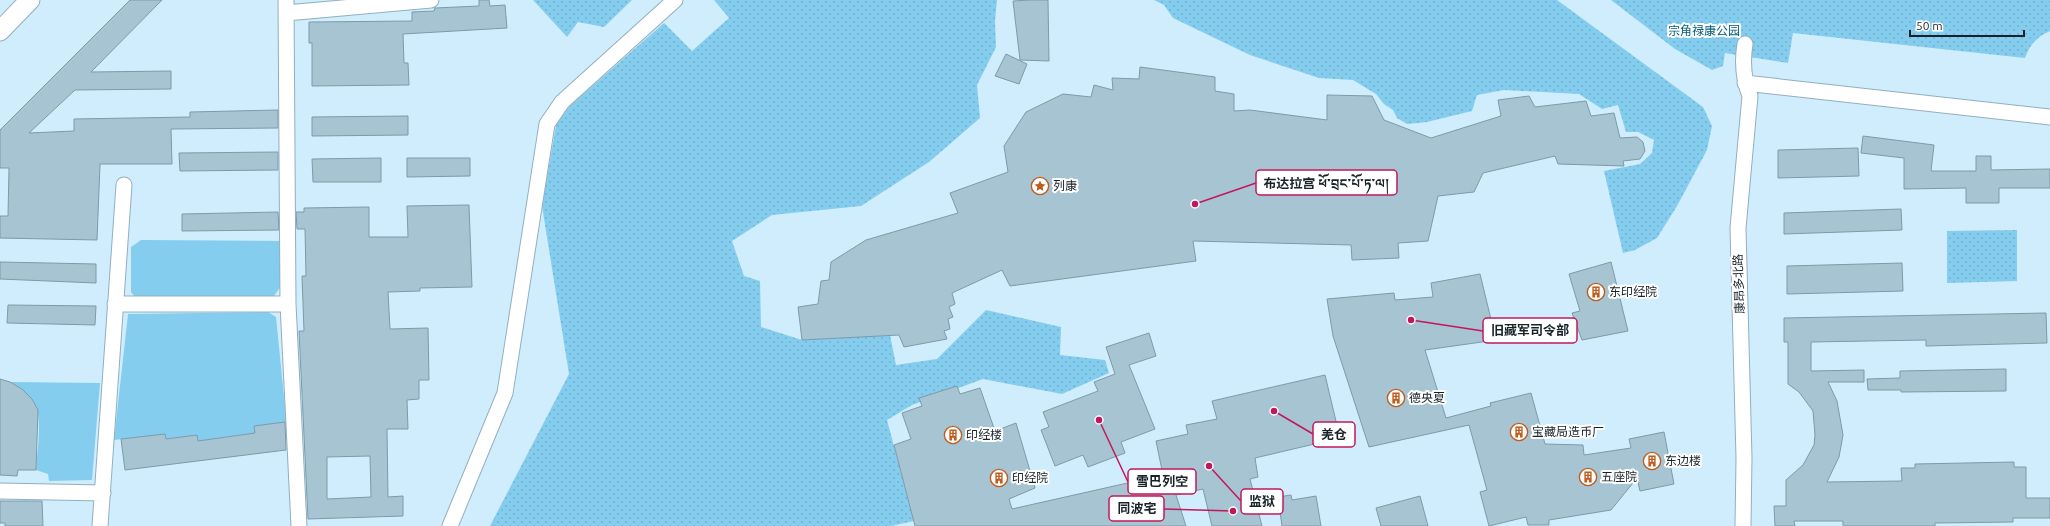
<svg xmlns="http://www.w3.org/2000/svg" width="2050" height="526" font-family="Ubuntu,'Noto Sans SC','Noto Serif Tibetan',sans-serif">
<defs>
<pattern id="grass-dots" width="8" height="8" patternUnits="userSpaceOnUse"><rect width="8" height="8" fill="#84cdef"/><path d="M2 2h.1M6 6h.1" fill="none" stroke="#71b0cd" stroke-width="1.8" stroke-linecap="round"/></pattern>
</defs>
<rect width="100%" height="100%" fill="#cfedfc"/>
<!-- grass -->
<path fill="url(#grass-dots)" d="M533,0H632L604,27L578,22L567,37Z
M714,0H997L995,21L996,47L977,85L980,118L929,162L861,206L772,215L732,241L744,276L760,281L761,327L802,340L890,335L896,365L937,359L986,310L1061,327L1060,355L1105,360L1109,373L1062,394L983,379L912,405L887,420L914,521L891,526H490L569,374L542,206L557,120L572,104L664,23L692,51L729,18Z
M1154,0H1557L1703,107L1712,126L1707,150L1677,206L1657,238L1635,250L1623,253L1604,171L1640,164L1652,153L1654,140L1638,132H1626L1618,105L1602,109L1579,94L1504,90L1477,95L1472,111L1427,122L1407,124L1397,118L1393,110L1384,104L1376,94L1353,80L1319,78L1250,55L1173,18L1164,5Z
M1611,0H2050V31C2037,37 2030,44 2025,58L1793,33L1788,63L1725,53L1723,66L1712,70L1675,49Z
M2017,230V281L1947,283V231Z"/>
<!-- park -->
<path fill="#84cdef" d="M141,240L280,241L281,286L274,296L135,297L131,292V247Z
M268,312L276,317L289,447L288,450L284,423L254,426L255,433L198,441L197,435L166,439L165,434L114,440L128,314Z
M10,382L100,383L92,480L49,481L48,474L36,470C37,451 44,414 32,399C26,391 18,387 10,382Z"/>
<!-- building -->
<path fill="#a7c4d2" stroke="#7e9aa8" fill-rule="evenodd" d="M130,0H162L91,72L171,71V89L75,90L29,133L74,131V119L190,117V112L278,110V128L171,129L172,164H100L97,240L0,238V216H8L9,168H0V130Z
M479,0H489L490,6L505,5L507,28L403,34L404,63H408L409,85L312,86V43H309V22L412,21V12L434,11L435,8L479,6Z
M1030,0H1048L1049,61L1020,60L1013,1Z
M1006,54L1027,64L1019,84L995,76Z
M1140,67L1215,77V91L1234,94V111L1250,110L1327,120V95L1372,96L1384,120L1431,138L1501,116L1498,100L1529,96L1535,107L1586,101L1591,116L1614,113L1620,138L1637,137L1643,142L1645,151L1640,159L1623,161L1624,166L1558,164L1555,156L1483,173L1474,192L1438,196L1428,241L1398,243L1399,258L1352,260L1351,245L1193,241L1196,261L1010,286L1002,270L952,293L955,304L949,307L953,317L948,319L950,329L944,331L947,339L904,347L899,335L802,340L798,307L818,304L821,281L829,280L831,262L866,240L958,213L950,193L1008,172L1004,146L1026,112L1063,94L1091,97L1094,85L1113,90L1112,78L1139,79Z
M408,116V135L312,136V117Z
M1863,136L1934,145L1931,171H1976V156H1991V170L2050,169V188H1999V203H1966V188L1904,189V158L1861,153Z
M1858,148L1859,176L1778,178V150Z
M278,152V170L180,171L179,153Z
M381,158V182H313L312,159Z
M407,158H470V176L407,177Z
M469,205L472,287L420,288V291L388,292L390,329L428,328L429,380H419V399L407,400L408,429H387L388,497L403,496V516L308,519L299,331H304L302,276H306L305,229H297L296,212H304V208L369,207V237H408L407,206ZM370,456L371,497L327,499V457Z
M1901,209L1902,230L1784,234V213Z
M278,212L279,230L182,231V214Z
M0,262L96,264V283L0,279Z
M1611,262L1628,331L1582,340L1572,313L1580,311L1569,274Z
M1902,263L1903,291L1787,294V266Z
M1480,274L1496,340L1425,350L1446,418L1491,406L1490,403L1531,393L1545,444L1583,445L1584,455L1631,448L1629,439L1664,432L1674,484L1640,491L1637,478L1611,510L1549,520V525H1528L1526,517L1489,526L1480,492L1487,490L1469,425L1369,447L1333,336L1327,299L1394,293L1395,300L1433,297L1431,283Z
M8,305L96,306L95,325L7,323Z
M2046,313L2047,343L1926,346V340L1811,342V371L1864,370V382H1828L1837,401L1843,435L1839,457L1827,482L1902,481L1901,468H1915V464L2014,462V467H2026V498H2050V518H2013V522L1935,523V526H1843V521H1794L1795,526H1775L1774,506H1786V480L1803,465L1814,445L1815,435L1813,411L1799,392L1788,384V342H1784V318Z
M1149,333L1156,356L1129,365L1155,429L1121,442L1125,453L1088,467L1083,455L1055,466L1041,430L1049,427L1043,412L1098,391L1094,382L1115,374L1106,347Z
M2006,369V391L1901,392V390H1868L1867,379L1900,378V371Z
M1325,375L1340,438L1255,458L1258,477L1250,479L1262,526H1212L1203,489L1176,495L1186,526H915L894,445L911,439L902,413L922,406L919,398L957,386L960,394L980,388L995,431L1016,423L1035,488L1009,499L1012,509L1163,475L1156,441L1188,434L1186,425L1217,419L1212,401Z
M0,379L10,382L22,389L32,399L38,410L36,470H18L17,476L0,475Z
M285,422L286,450L125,470L121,439L165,434L166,439L197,435L198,441L255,433L254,426Z
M1291,495L1292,500L1316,496L1321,526H1282L1278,497Z
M1420,496L1428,526H1381L1376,508Z
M0,501H42L43,526H5V523H0Z"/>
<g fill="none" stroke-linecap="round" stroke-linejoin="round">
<defs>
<path id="minor" d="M286,0L288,304L299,526
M286,13L431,0
M1745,83L2050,117
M115,304H288
M0,491L103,493
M100,526L124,185
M450,526L505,393L547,124L562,102L675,0
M1743,526L1744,458L1738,228L1750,96C1743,78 1742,62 1745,44"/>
<path id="major" d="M0,31L30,0"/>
</defs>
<!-- minor casing -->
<use href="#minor" stroke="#92afbd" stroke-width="17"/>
<!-- major casing -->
<use href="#major" stroke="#92afbd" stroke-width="21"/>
<!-- minor -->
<use href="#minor" stroke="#fff" stroke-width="15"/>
<!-- major -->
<use href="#major" stroke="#fff" stroke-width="19"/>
</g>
<!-- icons -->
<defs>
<symbol id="sight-ring" viewBox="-11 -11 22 22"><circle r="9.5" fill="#fff" stroke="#bf5d1f" stroke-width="1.5"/><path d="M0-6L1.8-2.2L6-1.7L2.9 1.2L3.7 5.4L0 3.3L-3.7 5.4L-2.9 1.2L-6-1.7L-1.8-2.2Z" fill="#bf5d1f"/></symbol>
<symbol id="building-ring" viewBox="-11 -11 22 22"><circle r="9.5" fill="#fff" stroke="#bf5d1f" stroke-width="1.5"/><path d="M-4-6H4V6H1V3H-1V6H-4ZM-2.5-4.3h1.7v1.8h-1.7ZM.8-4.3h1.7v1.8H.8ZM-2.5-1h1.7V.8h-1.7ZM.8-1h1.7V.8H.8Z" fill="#bf5d1f"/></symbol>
</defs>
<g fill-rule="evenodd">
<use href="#sight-ring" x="1030" y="176" width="20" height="20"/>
<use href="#building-ring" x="1586" y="282" width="20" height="20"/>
<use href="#building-ring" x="1386" y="388" width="20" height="20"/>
<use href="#building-ring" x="1509" y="422" width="20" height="20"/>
<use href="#building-ring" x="943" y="425" width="20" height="20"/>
<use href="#building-ring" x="1642" y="451" width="20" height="20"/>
<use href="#building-ring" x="1578" y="467" width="20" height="20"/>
<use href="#building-ring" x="989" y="468" width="20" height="20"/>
</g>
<g text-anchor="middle" stroke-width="4" stroke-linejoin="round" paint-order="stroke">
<!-- park labels -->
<g font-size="12" fill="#035d7a" stroke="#fff">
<text x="1704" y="35">宗角禄康公园</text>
</g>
<!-- poi labels -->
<g font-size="12" fill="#182328" stroke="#fff" text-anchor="start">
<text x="1053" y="190">列康</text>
<text x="1609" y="296">东印经院</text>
<text x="1409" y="402">德央夏</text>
<text x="1532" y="436">宝藏局造币厂</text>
<text x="966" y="439">印经楼</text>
<text x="1665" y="465">东边楼</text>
<text x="1601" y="481">五座院</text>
<text x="1012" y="482">印经院</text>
</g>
<!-- street labels -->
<g font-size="12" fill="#182328" stroke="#fff">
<text transform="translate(1739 284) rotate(-92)" y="4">康昂多北路</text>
</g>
</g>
<!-- callouts -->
<path fill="none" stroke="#c2185b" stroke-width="1.5" d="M1195 204L1256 183M1411 320L1483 331M1274 411L1313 434M1099 420L1128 482M1209 466L1241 501M1233 511L1164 509"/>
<g fill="#c2185b" stroke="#fff" stroke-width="1.5">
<circle cx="1195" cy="204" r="4"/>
<circle cx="1411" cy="320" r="4"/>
<circle cx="1274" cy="411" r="4"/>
<circle cx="1099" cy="420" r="4"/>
<circle cx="1209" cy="466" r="4"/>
<circle cx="1233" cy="511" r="4"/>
</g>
<g fill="#fff" stroke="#c2185b" stroke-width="1.5">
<rect x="1256" y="170" width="141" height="25" rx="4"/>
<rect x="1483" y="318" width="94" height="25" rx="4"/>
<rect x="1313" y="422" width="42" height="25" rx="4"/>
<rect x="1128" y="469" width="68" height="25" rx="4"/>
<rect x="1241" y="489" width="42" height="25" rx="4"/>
<rect x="1109" y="496" width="55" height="25" rx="4"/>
</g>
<g font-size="13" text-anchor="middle" font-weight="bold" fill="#182328">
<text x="1326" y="188">布达拉宫 ཕོ་བྲང་པོ་ཏ་ལ།</text>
<text x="1530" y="335">旧藏军司令部</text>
<text x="1334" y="439">羌仓</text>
<text x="1162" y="486">雪巴列空</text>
<text x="1262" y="506">监狱</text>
<text x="1137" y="513">同波宅</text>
</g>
<!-- scale -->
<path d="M1910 30v6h114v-6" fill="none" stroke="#182328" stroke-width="2"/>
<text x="1916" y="30" font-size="12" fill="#182328" stroke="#ffffff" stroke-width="3" paint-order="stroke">50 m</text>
</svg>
